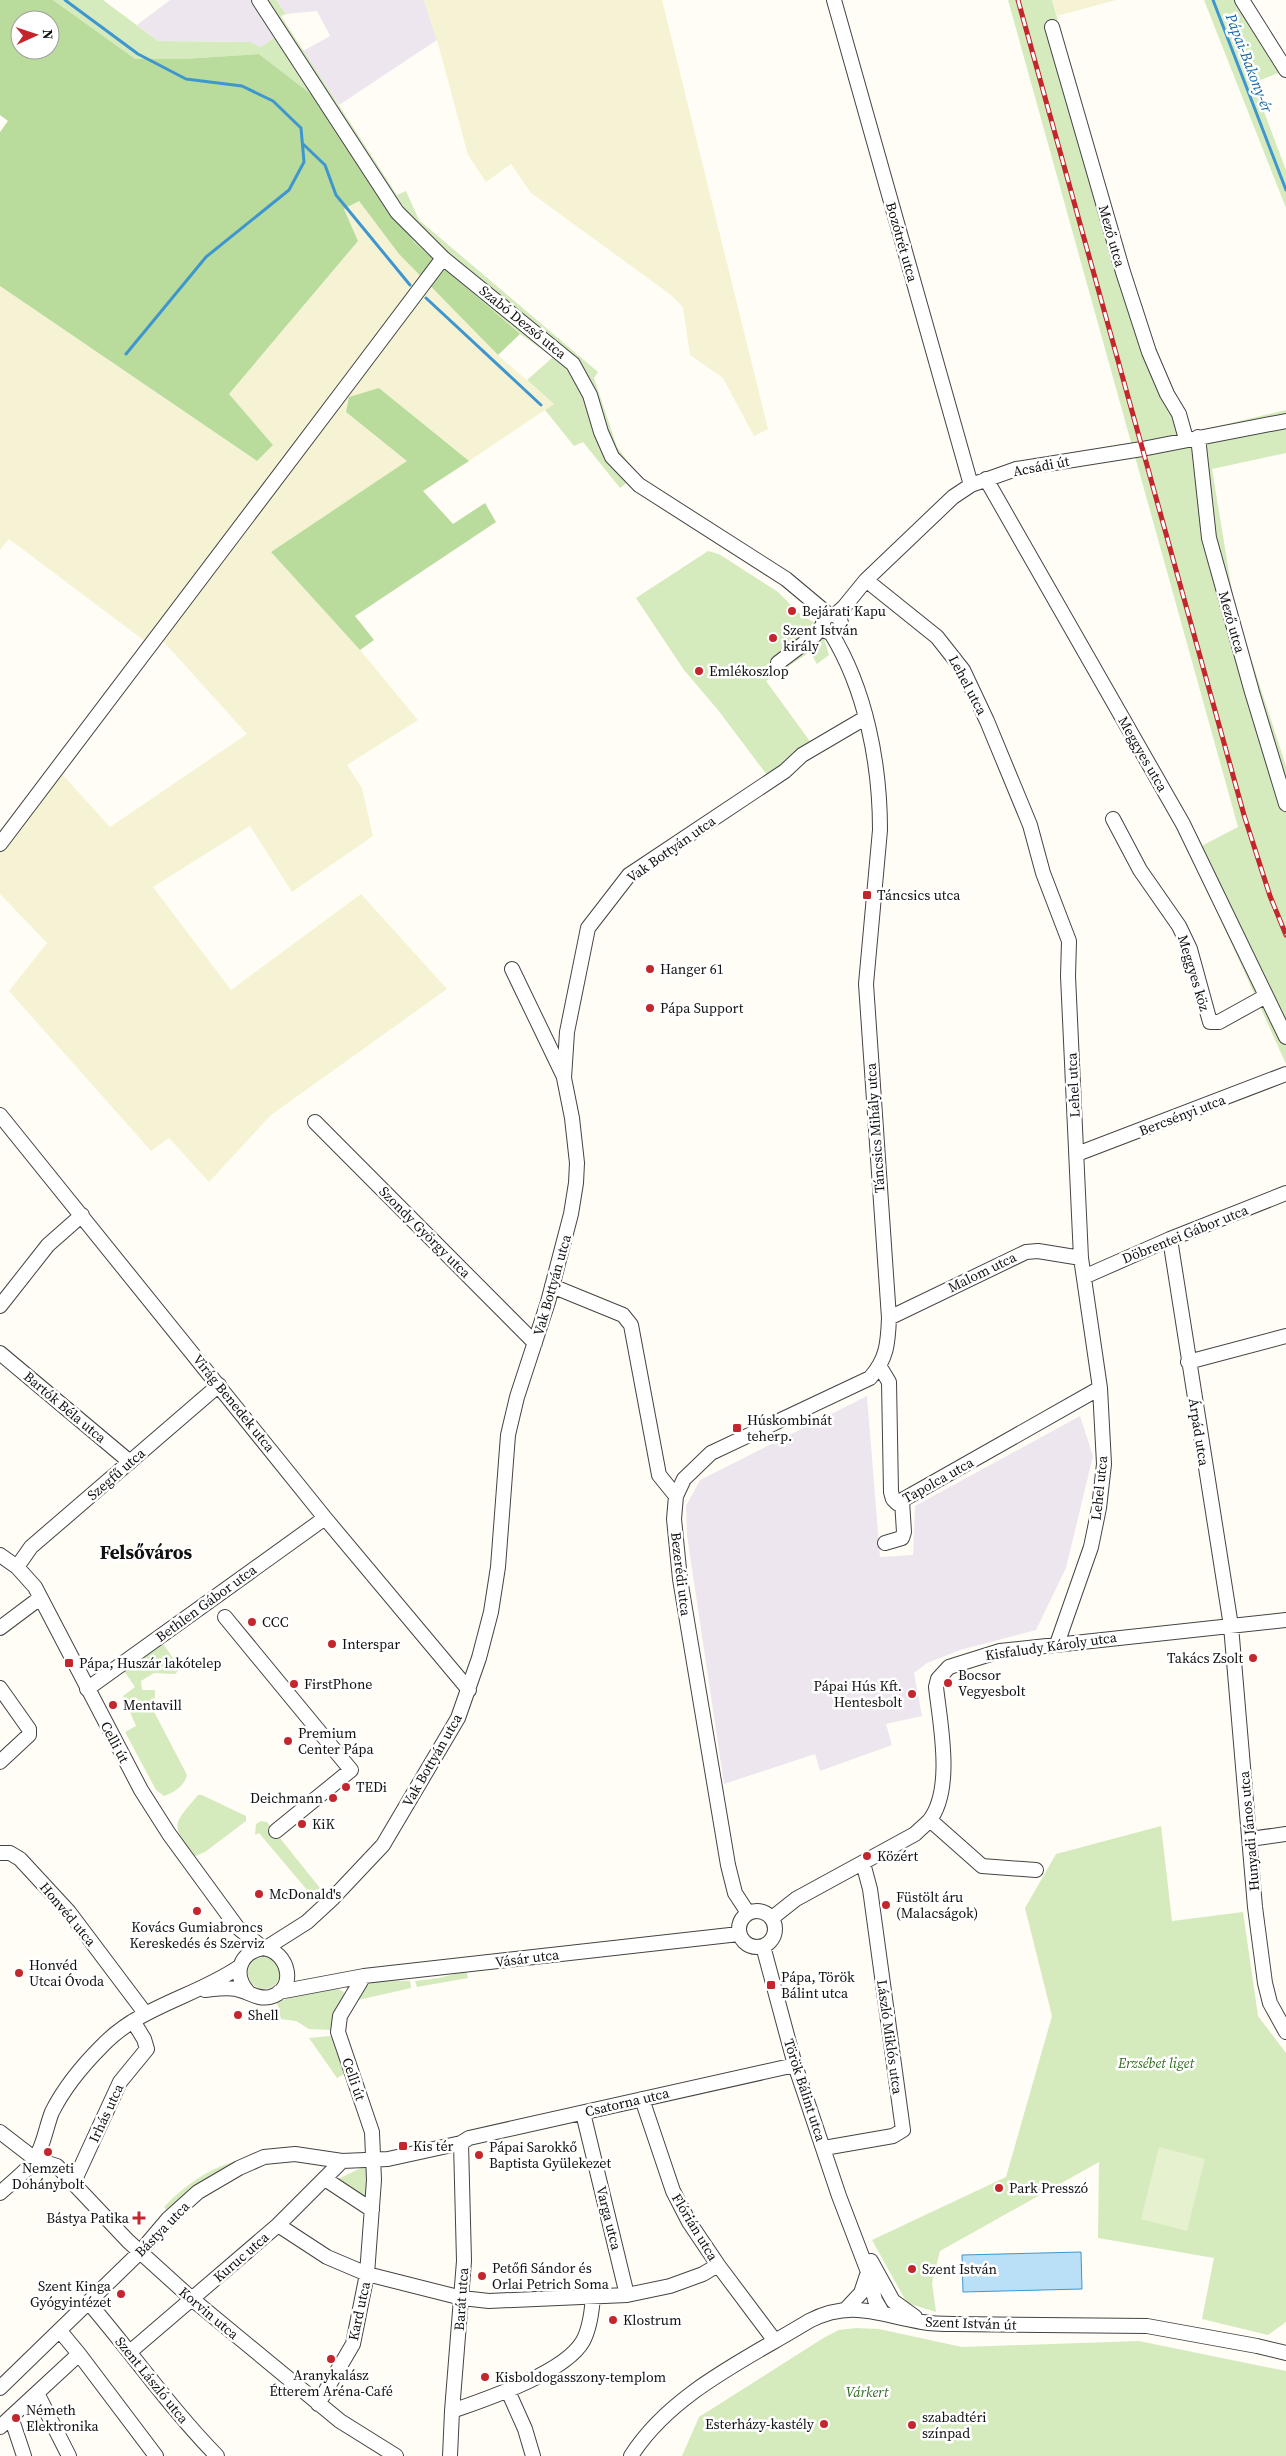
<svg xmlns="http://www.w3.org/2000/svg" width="1286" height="2456" font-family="'Source Serif 4',serif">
<rect width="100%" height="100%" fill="#fffdf5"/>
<!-- industrial -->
<path fill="#eee6ef" d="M170,0H252L276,36L261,47L250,42L158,41L137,25Z
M276,0H424L437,40L339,105L303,51L330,36L317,11L286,14Z
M867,1396L880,1557L913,1555L915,1506L1080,1416L1093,1456L1066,1568L1036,1630L960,1650L927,1663L914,1673L922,1716L886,1724L892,1745L820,1771L815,1754L724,1784L687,1535L686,1506L700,1480Z"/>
<!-- farmland -->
<path fill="#f6f3d4" d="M424,0H662L768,429L754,436L723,378L690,355L683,307L671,295L531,193L511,164L486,182L468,155L437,40Z
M1052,0H1116L1057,16Z
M359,201L399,254L498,355L554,404L469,461L379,388L346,412L408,461L271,552L360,650L418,720L347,765L362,788L373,836L292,892L250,826L153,887L231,990L361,894L447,989L271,1115L209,1182L169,1138L151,1151L9,991L47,943L0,894V834L52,763L110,827L247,734L162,640L154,648L9,539L0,550V286L257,461L273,445L229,394L358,241L344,209Z"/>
<!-- green -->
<path fill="#d5ebbd" d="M53,0H103L158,41L250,42L261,47L276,36L252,0H276L286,14L281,16L397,195L406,191L419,220L598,372L594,378L617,447L638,475L620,488L583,442L574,446L545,410L554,404L527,380L553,357L520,334L414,242L311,94L259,54L182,59H134Z
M1008,0H1052L1149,346L1189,433L1286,410V453L1212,469L1235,609L1286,766V1064L1190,852L1238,827Z
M1204,0H1246L1286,70L1253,83L1286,170V208Z
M708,551L719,554L778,592L800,614L815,623L818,632L824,639L829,655L817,664L810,652L766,681L812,744L767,775L718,710L684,670L636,598Z
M159,1644L164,1645L179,1667L178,1671L175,1674L154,1673L141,1681L142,1690H155V1698L149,1702L187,1775C184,1786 175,1792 164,1796L156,1790L125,1732L136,1726L123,1696L135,1687L124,1671Z
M198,1795H202L246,1816V1821L205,1852L193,1857C171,1823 172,1826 198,1795Z
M261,1821L267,1822L320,1888L306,1899L302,1895L307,1890L259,1833L255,1835L256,1824Z
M1161,1826L1172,1921L1243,1912L1258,2016L1286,2053V2322L1268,2335L1202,2319L1214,2258L1098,2238L1099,2162L940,2251L932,2283L936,2312L907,2303L872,2240L1006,2177L1052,2016L1025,1908L1056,1854Z
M248 1973a16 16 0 1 1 32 0a16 16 0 1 1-32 0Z
M462,1972L467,1973L468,1978L417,1987L415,1981L439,1978Z
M380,1980L410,1981L411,1988L358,2000C363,1988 367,1983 380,1980Z
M334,1987L344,1992V2000L332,2020L330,2030L309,2029L296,2021L281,2019L277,2003L298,1994Z
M330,2036L335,2040L348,2072L337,2078L309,2038Z
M233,2162L235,2165L168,2212L164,2207C184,2186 206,2170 233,2162Z
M365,2166L370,2168L369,2200L339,2184L338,2179Z
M856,2328L879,2329L962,2347L1139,2341L1286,2371V2456H682L699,2417L825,2337L839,2330Z"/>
<!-- forest -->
<path fill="#b9dc9c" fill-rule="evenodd" d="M0,0H53L135,59H182L259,54L311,94L414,242L520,334L498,355L399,254L359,201L344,209L358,241L229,394L273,445L257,461L0,286V132L8,121L0,115ZM20,20H50V50H20Z
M379,388L469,461L423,491L453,524L485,503L496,522L355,616L374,640L360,650L271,552L407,461L346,412L349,397Z"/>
<!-- pitch -->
<path fill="#e6f2cf" d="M1159,2147L1205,2159L1187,2231L1141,2219Z"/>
<!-- water -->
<path fill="#b9e0f7" stroke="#3f96cf" d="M1081,2252L1082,2289L963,2292L962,2255Z"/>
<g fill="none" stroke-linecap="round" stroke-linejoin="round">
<!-- stream -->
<path stroke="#3f96cf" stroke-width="3" d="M65,0L138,54L186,79L242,86L273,101L301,128L304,162L289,190L206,257L126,354
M1213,0L1286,190
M303,144L325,165L336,195L410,285
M426,298L541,405"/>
<defs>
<path id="minor" d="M259,0L397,212L443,258L573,364L590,395L601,432L612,457L639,485L786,579L829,615
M834,0L971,485
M1242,0L1286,70
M1052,27L1123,272L1149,352L1167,394L1179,414L1186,439
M1198,437L1209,538L1252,692L1286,804
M986,479L1183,824L1286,1037
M866,580L937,637L963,670L987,721L1030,825L1043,873L1069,941L1068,976L1081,1258L1100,1388L1104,1464L1099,1508L1091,1547L1057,1644
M823 624a9 9 0 1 1 18 0a9 9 0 1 1-18 0Z
M835,615L844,607L866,580L953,497L971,485L1016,469L1142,449L1286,421
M778,663L815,635L823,625
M1113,819L1140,870L1179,926L1190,949L1210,1022H1219L1266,996
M0,844C146,648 296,454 443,258
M512,969L564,1077
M0,1115L325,1518L469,1690
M315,1122L535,1343
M1077,1154L1286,1074
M1170,1239L1231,1626L1255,1907L1265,1983L1270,2003L1286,2032
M1086,1276L1170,1239L1286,1193
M552,1286L623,1315L631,1325L659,1475L676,1496
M0,1306L48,1245L82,1215
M889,1318L1026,1252L1038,1251L1081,1258
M0,1353L130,1462
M1188,1362L1286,1336
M880,1367L889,1382L891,1492L893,1499L897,1503L1100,1388
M885,1543L902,1538L904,1532L902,1501
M0,1555L17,1567L35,1587L141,1790L169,1834L237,1927L263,1948
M17,1567L31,1547L219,1385
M225,1617L351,1770L276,1831
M0,1628L40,1598
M0,1688L29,1729V1735L0,1762
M87,1689L325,1518
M930,1820L982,1866L1036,1870
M1250,1839L1286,1834
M0,1853H10L20,1859L69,1912L145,2013
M739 1929a18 18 0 1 1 36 0a18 18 0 1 1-36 0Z
M748,1913L735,1893L728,1865L680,1579L674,1519L676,1496L684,1479L711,1453L870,1378C887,1359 888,1343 889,1318L866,984L880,830C880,764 866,690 831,633
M772,1918L796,1899L915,1834C919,1830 925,1825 929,1821C954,1790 940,1723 936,1687L938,1679L949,1667L1000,1651L1286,1620
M763,1946L795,2065L839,2196L868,2272L875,2300L882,2312
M266,1948L307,1922L333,1898L383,1845L458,1718L479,1658L491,1612L498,1567L508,1435L517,1397L548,1302L571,1214L576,1183L577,1163L572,1118L564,1078L567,1032L588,928L629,875L785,771L802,755L865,718
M205,1990C215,1989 226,1987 236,1989C248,1991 257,2000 270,1997C298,1990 289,1951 263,1948C240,1952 232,1974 248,1992
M279,1992L364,1976L739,1934
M642,2099L673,2191L689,2222L718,2265L775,2341
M583,2113L627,2295
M0,2132L35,2159L57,2166L128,2241L192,2299L340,2421L396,2456
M824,2148L893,2136L903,2130L870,1889L863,1863
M325,2179L372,2210
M73,2184L120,2082L147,2049L144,2039L133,2021
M0,2193C11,2183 27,2171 35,2159C44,2145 46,2127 52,2112C64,2088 83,2065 102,2046C140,2006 195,1997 239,1967
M278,2225L327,2257L367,2274L462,2298L489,2301L627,2295L670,2286L703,2274L718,2265
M871,2261L893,2301L915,2317
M89,2303C132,2353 171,2409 217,2456
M846,2309L861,2293L868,2272
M131,2351L278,2225L342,2161
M79,2354L156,2456
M0,2388L140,2252L168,2219L198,2192L239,2168L264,2157L295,2154L342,2161L388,2159L461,2143L469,2138L795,2065
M508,2391L525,2429L533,2456
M37,2393L69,2456
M318,2404L353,2344L367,2274L374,2180L372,2132L338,2032L340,2016L364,1976
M452,2411C486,2399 565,2373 583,2341C590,2328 592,2311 593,2296
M11,2417L24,2456
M0,2427L79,2354L60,2331
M450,2456L452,2411L464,2261L461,2143
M631,2456C671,2393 747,2359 809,2321C852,2299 879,2315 922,2322C933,2324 943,2324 954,2324L1147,2326L1257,2346L1286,2353"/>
</defs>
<!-- minor casing -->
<use href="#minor" stroke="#444" stroke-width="16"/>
<!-- minor -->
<use href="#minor" stroke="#fff" stroke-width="14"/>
<defs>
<path id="rail" d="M1018,0L1244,815L1270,896L1286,935"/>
</defs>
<!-- rail casing -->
<use href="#rail" stroke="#c4262e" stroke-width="5"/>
<!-- rail -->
<use href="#rail" stroke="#fff" stroke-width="3" stroke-dasharray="9" stroke-linecap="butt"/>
</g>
<!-- markers -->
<g fill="#c4262e" stroke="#fff" stroke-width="2">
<circle cx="792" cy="611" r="5"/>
<circle cx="773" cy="638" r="5"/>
<circle cx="699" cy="671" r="5"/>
<rect x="862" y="890" width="10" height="10" rx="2.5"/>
<circle cx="650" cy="969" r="5"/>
<circle cx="650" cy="1008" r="5"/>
<rect x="732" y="1423" width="10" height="10" rx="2.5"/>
<circle cx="252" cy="1622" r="5"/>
<circle cx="332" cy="1644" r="5"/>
<circle cx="1253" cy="1658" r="5"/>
<rect x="64" y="1658" width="10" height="10" rx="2.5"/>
<circle cx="948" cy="1683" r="5"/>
<circle cx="294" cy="1684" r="5"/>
<circle cx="912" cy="1694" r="5"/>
<circle cx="113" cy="1705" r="5"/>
<circle cx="288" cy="1741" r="5"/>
<circle cx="346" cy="1787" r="5"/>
<circle cx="333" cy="1798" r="5"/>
<circle cx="302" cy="1824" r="5"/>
<circle cx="867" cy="1856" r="5"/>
<circle cx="259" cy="1894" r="5"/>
<circle cx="886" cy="1905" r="5"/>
<circle cx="197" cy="1911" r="5"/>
<circle cx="19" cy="1973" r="5"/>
<rect x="766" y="1980" width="10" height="10" rx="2.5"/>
<circle cx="238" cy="2015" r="5"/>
<rect x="398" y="2141" width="10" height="10" rx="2.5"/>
<circle cx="48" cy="2152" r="5"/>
<circle cx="479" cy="2155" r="5"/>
<circle cx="999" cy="2188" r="5"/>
<path d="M136.5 2210.5h5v5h5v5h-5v5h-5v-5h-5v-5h5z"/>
<circle cx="912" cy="2269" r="5"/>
<circle cx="482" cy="2276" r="5"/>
<circle cx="121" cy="2294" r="5"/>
<circle cx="613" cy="2320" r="5"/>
<circle cx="331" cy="2359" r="5"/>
<circle cx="485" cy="2377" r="5"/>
<circle cx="16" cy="2418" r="5"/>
<circle cx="824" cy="2424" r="5"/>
<circle cx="912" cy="2425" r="5"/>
</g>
<g text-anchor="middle" stroke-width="5" stroke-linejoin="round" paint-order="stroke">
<!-- street labels -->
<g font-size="14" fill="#111" stroke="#fff">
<text transform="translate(1112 236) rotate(74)" y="5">Mező utca</text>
<text transform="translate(902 242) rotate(74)" y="5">Bozótrét utca</text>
<text transform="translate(523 322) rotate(39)" y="5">Szabó Dezső utca</text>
<text transform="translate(1041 466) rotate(-11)" y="5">Acsádi út</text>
<text transform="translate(1232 622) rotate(74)" y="5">Mező utca</text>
<text transform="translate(968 685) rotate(62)" y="5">Lehel utca</text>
<text transform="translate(1143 754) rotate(60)" y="5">Meggyes utca</text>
<text transform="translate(671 849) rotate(-35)" y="5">Vak Bottyán utca</text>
<text transform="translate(1194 973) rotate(73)" y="5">Meggyes köz</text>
<text transform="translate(1073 1085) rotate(-93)" y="5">Lehel utca</text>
<text transform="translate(1182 1115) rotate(-21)" y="5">Bercsényi utca</text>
<text transform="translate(875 1128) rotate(-94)" y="5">Táncsics Mihály utca</text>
<text transform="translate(425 1232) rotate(45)" y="5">Szondy György utca</text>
<text transform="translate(1185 1234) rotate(-22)" y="5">Döbrentei Gábor utca</text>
<text transform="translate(982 1272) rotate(-26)" y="5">Malom utca</text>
<text transform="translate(552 1285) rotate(-74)" y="5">Vak Bottyán utca</text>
<text transform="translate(234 1403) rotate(51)" y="5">Virág Benedek utca</text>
<text transform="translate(65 1407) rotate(40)" y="5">Bartók Béla utca</text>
<text transform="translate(1199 1432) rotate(81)" y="5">Árpád utca</text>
<text transform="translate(116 1474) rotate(-41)" y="5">Szegfű utca</text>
<text transform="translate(938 1480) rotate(-29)" y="5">Tapolca utca</text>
<text transform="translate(1099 1488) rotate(-84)" y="5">Lehel utca</text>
<text transform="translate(681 1574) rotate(83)" y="5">Bezerédi utca</text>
<text transform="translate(206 1603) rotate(-36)" y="5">Bethlen Gábor utca</text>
<text transform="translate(1051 1646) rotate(-8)" y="5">Kisfaludy Károly utca</text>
<text transform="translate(115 1742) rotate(62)" y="5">Celli út</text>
<text transform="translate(432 1760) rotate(-60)" y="5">Vak Bottyán utca</text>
<text transform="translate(1249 1831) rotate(-95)" y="5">Hunyadi János utca</text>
<text transform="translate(68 1914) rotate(50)" y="5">Honvéd utca</text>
<text transform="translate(527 1958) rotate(-7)" y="5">Vásár utca</text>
<text transform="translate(890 2037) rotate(82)" y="5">László Miklós utca</text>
<text transform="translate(354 2079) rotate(71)" y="5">Celli út</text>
<text transform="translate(805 2090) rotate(72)" y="5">Török Bálint utca</text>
<text transform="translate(627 2102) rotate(-13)" y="5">Csatorna utca</text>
<text transform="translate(106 2113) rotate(-65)" y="5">Irhás utca</text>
<text transform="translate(609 2218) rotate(76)" y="5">Varga utca</text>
<text transform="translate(695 2227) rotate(59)" y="5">Flórián utca</text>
<text transform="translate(162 2229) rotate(-46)" y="5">Bástya utca</text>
<text transform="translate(241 2257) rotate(-41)" y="5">Kuruc utca</text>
<text transform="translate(461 2299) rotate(-86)" y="5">Barát utca</text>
<text transform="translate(359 2311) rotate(-78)" y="5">Kard utca</text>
<text transform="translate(209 2313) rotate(40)" y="5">Korvin utca</text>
<text transform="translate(971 2323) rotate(2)" y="5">Szent István út</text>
<text transform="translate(152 2380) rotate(51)" y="5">Szent László utca</text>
</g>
<!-- poi labels -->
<g font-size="14" fill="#111" stroke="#fff" text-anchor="start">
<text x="802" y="616">Bejárati Kapu</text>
<text x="783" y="635">Szent István<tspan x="783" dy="16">király</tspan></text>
<text x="709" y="676">Emlékoszlop</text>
<text x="877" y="900">Táncsics utca</text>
<text x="660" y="974">Hanger 61</text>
<text x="660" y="1013">Pápa Support</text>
<text x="747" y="1425">Húskombinát<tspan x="747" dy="16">teherp.</tspan></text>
<text x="262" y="1627">CCC</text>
<text x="342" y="1649">Interspar</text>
<text x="1243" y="1663" text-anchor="end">Takács Zsolt</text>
<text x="79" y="1668">Pápa, Huszár lakótelep</text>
<text x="958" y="1680">Bocsor<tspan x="958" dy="16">Vegyesbolt</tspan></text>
<text x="304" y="1689">FirstPhone</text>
<text x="902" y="1691" text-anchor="end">Pápai Hús Kft.<tspan x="902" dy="16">Hentesbolt</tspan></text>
<text x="123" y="1710">Mentavill</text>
<text x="298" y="1738">Premium<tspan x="298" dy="16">Center Pápa</tspan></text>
<text x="356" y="1792">TEDi</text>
<text x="323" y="1803" text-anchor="end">Deichmann</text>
<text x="312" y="1829">KiK</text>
<text x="877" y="1861">Közért</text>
<text x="269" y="1899">McDonald's</text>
<text x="896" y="1902">Füstölt áru<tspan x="896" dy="16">(Malacságok)</tspan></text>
<text x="197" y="1932" text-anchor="middle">Kovács Gumiabroncs<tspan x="197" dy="16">Kereskedés és Szerviz</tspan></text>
<text x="29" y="1970">Honvéd<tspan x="29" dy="16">Utcai Óvoda</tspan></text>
<text x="781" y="1982">Pápa, Török<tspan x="781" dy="16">Bálint utca</tspan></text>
<text x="248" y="2020">Shell</text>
<text x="413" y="2151">Kis tér</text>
<text x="489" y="2152">Pápai Sarokkő<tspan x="489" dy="16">Baptista Gyülekezet</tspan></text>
<text x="48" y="2173" text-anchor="middle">Nemzeti<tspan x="48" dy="16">Dohánybolt</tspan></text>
<text x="1009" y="2193">Park Presszó</text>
<text x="129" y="2223" text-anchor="end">Bástya Patika</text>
<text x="492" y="2273">Petőfi Sándor és<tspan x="492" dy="16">Orlai Petrich Soma</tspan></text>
<text x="922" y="2274">Szent István</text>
<text x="111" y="2291" text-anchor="end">Szent Kinga<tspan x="111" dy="16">Gyógyintézet</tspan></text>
<text x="623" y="2325">Klostrum</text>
<text x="331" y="2380" text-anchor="middle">Aranykalász<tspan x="331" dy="16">Étterem Aréna-Café</tspan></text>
<text x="495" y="2382">Kisboldogasszony-templom</text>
<text x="26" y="2415">Németh<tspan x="26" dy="16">Elektronika</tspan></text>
<text x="922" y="2422">szabadtéri<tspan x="922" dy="16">színpad</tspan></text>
<text x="814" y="2429" text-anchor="end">Esterházy-kastély</text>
</g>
<!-- park labels -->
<g font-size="14" font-style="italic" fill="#2f6b1f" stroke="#fff">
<text x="1156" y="2068">Erzsébet liget</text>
<text x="867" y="2397">Várkert</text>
</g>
<!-- water labels -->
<g font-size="15" font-style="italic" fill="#1768a6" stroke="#fff">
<text transform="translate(1249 63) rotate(69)" y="5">Pápai-Bakony-ér</text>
</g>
<!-- district labels -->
<g font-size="19" font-weight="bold" fill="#111" stroke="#fff">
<text x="146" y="1559">Felsőváros</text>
</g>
</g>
<!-- north arrow -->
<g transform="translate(35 35) rotate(87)"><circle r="24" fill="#ffffff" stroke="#a0a0a0"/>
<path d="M0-4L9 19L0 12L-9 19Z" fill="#c4262e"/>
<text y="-8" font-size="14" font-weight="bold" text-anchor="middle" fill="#111111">N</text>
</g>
</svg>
